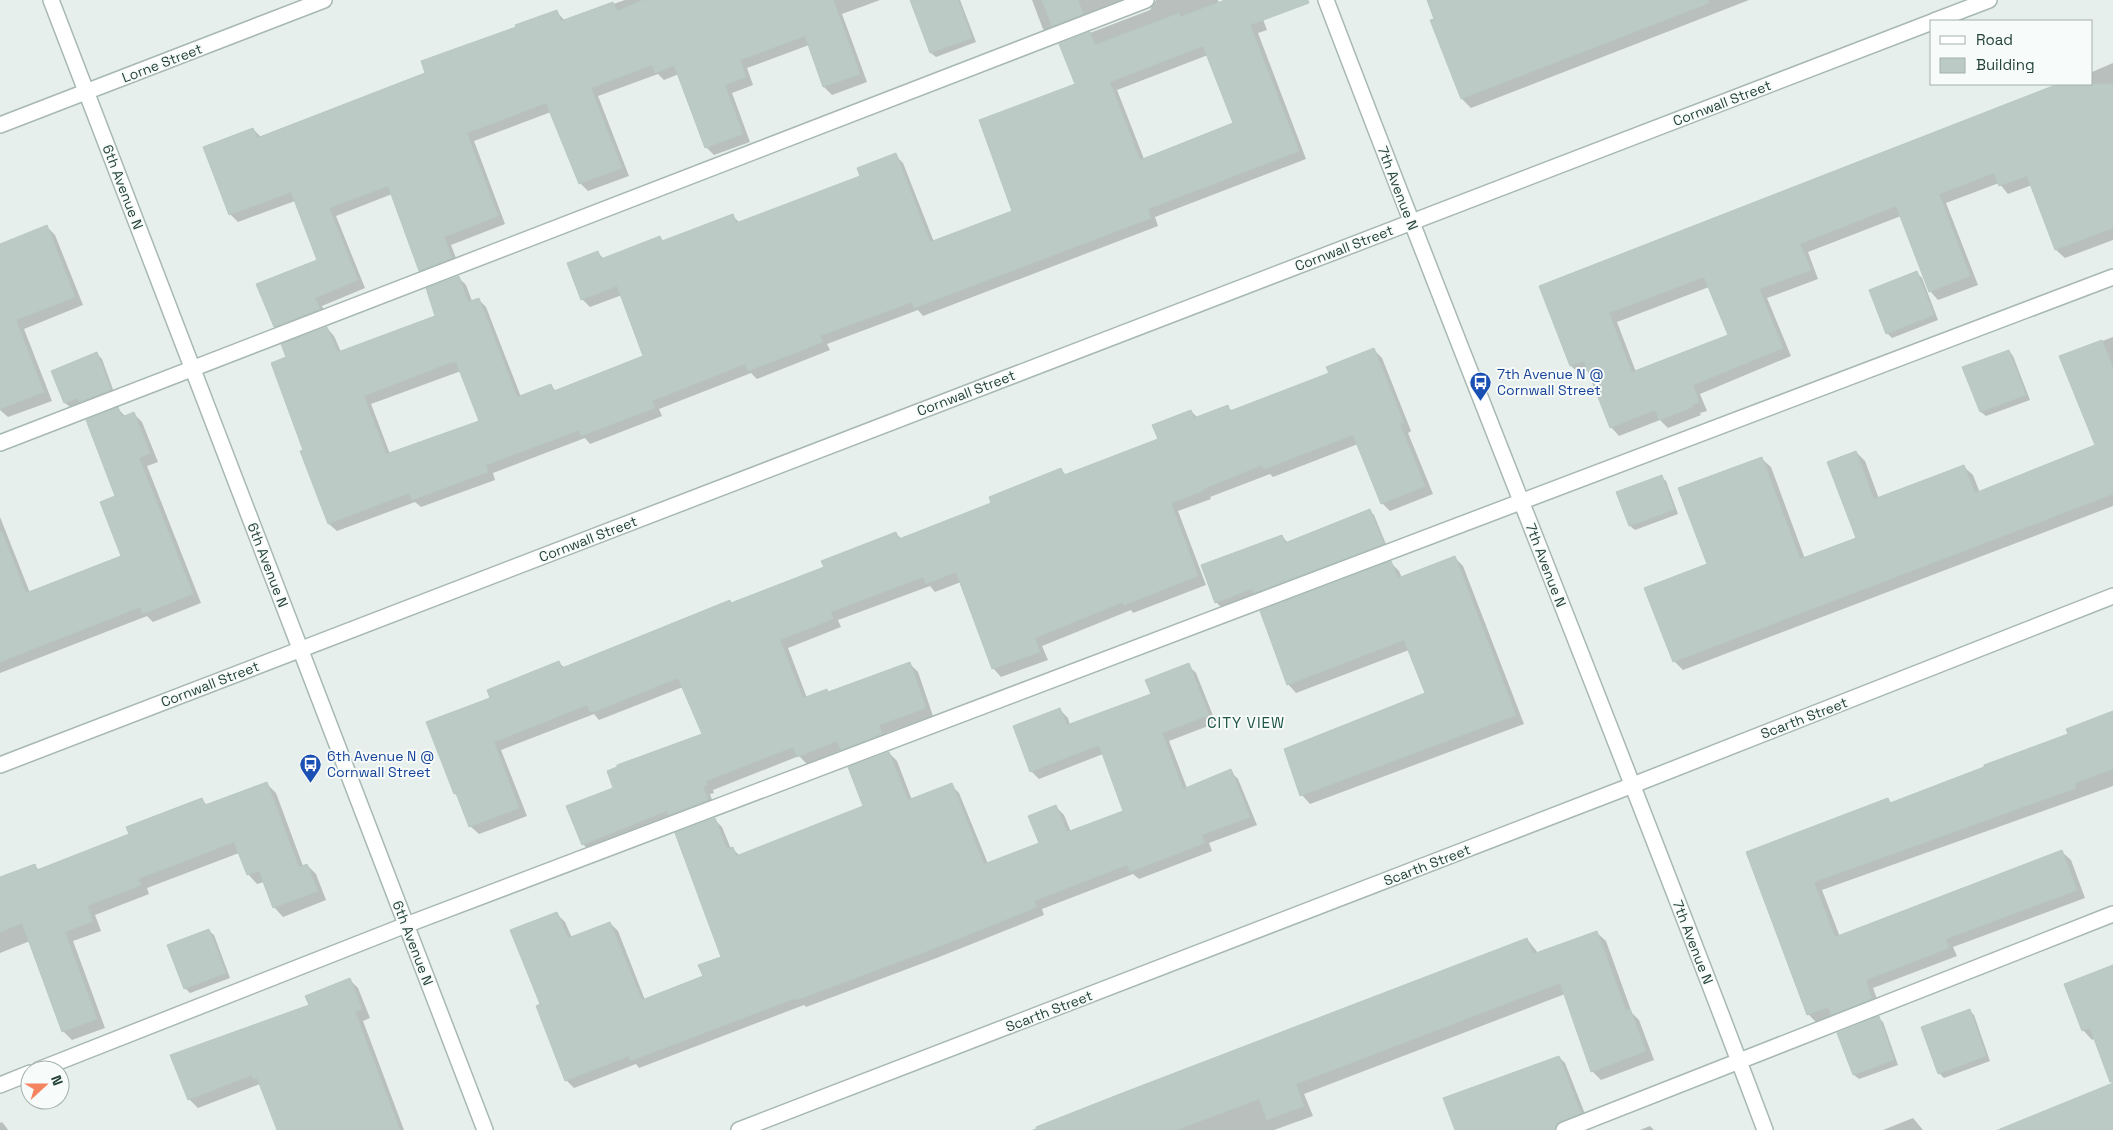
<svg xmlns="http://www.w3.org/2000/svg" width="2113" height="1130" font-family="'Space Grotesk',sans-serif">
<rect width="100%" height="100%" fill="#e6efeb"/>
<!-- shadow -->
<path fill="#0003" fill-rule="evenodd" d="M625,0H880L842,14L867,82L832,95L824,87L809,45L747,68L753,85L732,93L750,142L714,155L706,147L679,74L664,80L658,74L598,96L629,176L588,191L580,183L551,112L474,141L505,224L451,245L459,266L428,278L420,270L392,194L336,216L365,288L322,306L327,317L283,334L275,326L318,261L295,201L238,222L230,214L253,129L261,137L427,74L517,28L556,11L565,21Z
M943,0H960L976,42L936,57L931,53Z
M1032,0H1148L1051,37L1043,29Z
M1156,0H1218L1219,4L1229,0L1256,1L1267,30L1258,33L1306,159L1155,217L1158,226L923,316L918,310L827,344L830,350L757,379L751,373L659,409L662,416L590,444L585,438L493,473L495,480L421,507L415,502L337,531L329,524L305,451L288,358L327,328L334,336L341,352L436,317L458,277L466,285L472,301L478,299L486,307L521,397L551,386L557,392L644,357L622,295L590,307L582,299L597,252L604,259L660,238L664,241L733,216L740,223L862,177L895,155L903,163L934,242L1014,212L1076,85L1061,44L1150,10ZM1208,55L1235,124L1144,159L1117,90ZM461,371L481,422L390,454L371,404Z
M1428,0H1749L1471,108L1462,99Z
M2113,63V240L2065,258L2056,250L2032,185L2008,194L1999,183L1946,203L1978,285L1938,300L1930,291L1901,216L1808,252L1818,279L1767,298L1791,356L1700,394L1707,411L1700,413L1701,415L1668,428L1660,420L1619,436L1611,427L1589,370L1580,374L1571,366L1541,287L2061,84H2092V72ZM1709,287L1729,336L1636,372L1617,322Z
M47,227L55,235L83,305L24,329L52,401L8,417L0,410V245Z
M1917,273L1922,278L1938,320L1892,338L1887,333Z
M2113,337V506L1683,670L1674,661L1709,565L1762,459L1771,467L1805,559L1858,539L1856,452L1865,461L1879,499L1964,467L1973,475L1980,493L2096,446L2061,357Z
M1374,350L1382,358L1411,431L1408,433L1433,494L1390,511L1382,503L1358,444L1273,477L1270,474L1210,497L1211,499L1178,511L1206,585L1133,613L1131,610L1042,646L1048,660L1001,677L993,668L961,582L935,592L930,586L838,620L841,627L788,648L807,698L826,690L829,693L910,664L918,672L933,716L886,733L890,742L850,757L842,750L807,764L799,756L713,790L714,793L710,794L715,809L591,853L583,844L615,788L704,734L683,687L599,720L594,714L501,750L527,816L479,834L470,826L460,798L455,794L428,723L491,699L559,663L565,668L825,567L896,534L902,539L993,504L1061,470L1066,475L1159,440L1191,411L1198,418L1227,406L1232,411L1330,374Z
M2009,351L2013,356L2030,400L1986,416L1981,412L1964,368Z
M97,354L102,359L115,395L85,406L82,403L70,407L65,403L53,371Z
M118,409L126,417L134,414L142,422L158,462L147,466L201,603L153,622L147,616L0,673V517L30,593L123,557L117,497Z
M1661,477L1666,481L1678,514L1635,530L1630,526Z
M1370,511L1374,515L1388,549L1259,597L1256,594L1221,607L1216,602L1282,536L1288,543Z
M1455,558L1463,566L1524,724L1310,804L1302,795L1426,693L1409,650L1296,693L1288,684L1391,563L1399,571L1402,578Z
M1188,665L1196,673L1216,723L1169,741L1187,788L1230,771L1238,779L1257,825L1209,843L1212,851L1139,879L1133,874L1042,909L1044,915L934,959L806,1007L804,1005L639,1068L636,1064L574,1088L566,1080L557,914L565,922L572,938L610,923L618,931L645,1000L704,977L722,957L714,819L722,827L731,849L732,848L740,856L864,807L889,753L897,761L912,800L951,785L959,793L988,864L1040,843L1056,807L1064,815L1071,832L1125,812L1103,754L1039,779L1031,771L1060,710L1068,718L1070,725L1152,695Z
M2113,712V786L1822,890L1840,937L2062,852L2071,860L2085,898L1953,947L1957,956L1873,988L1880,1007L1817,1023L1808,1014L1747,853L1888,799L1892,804L2069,735Z
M267,784L276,793L303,866L307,865L316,874L326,900L283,917L274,907L264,882L257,884L248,874L239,853L147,888L149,894L95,915L101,931L73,941L105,1028L72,1040L63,1031L30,941L0,953V878L34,865L39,870L130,835L202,800L208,806Z
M209,931L214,935L230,978L190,993L185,988Z
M1596,932L1606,941L1632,1013L1639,1020L1654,1060L1601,1080L1592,1071L1565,994L1304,1094L1313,1116L1274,1130H1032L1527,939L1538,953Z
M2113,972V1130H1996L2009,1127L2113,1084L2095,1038L2092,1040L2083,1030Z
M349,979L358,988L370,1018L363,1021L404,1130H278L260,1084L198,1108L189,1099L310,1006Z
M1969,1010L1974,1015L1990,1061L1944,1078L1939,1073Z
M1878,1018L1883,1022L1898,1065L1859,1079L1854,1075Z
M1559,1057L1565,1063L1587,1119L1563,1130H1456Z
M1913,1118L1923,1130H1883Z
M2,1122L6,1127L8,1130H0V1123Z
M1650,1126L1654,1130H1640Z"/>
<!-- building -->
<path fill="#bbcac4" stroke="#b8c9c2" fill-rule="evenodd" d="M643,0H833L860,74L823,87L805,36L740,60L746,77L725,85L743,134L705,148L674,65L655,73L652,65L591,88L622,168L579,184L546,103L467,133L498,216L444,237L452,258L419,271L388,186L329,208L358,280L315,298L320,309L274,327L256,284L317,260L291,192L229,215L203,147L253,128L257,138L425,73L421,61L516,27L515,25L557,10L561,21L613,2L617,11Z
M910,0H958L972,38L930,53Z
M1042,0H1078L1083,14L1052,26Z
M1225,0H1308L1309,3L1250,25L1299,151L1148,209L1151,218L914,308L912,302L820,336L823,342L748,371L745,364L652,401L655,408L581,436L579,430L486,465L488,472L412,500L409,493L328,524L300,451L303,450L271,363L286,357L281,344L327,327L338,352L435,316L426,288L459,276L468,302L479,298L517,397L551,384L554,391L643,356L617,286L581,300L567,263L598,251L601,259L660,236L662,241L733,214L736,223L860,176L857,168L896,153L930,242L1012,211L979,120L1075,84L1059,44L1090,32L1095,45L1179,13L1180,17ZM1203,46L1233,123L1140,160L1110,82ZM452,362H456L479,421L386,454L364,396Z
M1427,0H1708L1709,3L1461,99L1430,20L1434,19Z
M2058,84H2113V228L2055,250L2027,176L1999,186L1994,173L1939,194L1970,276L1929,292L1896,206L1800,244L1811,270L1759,289L1783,348L1693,385L1699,402L1692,405L1693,407L1659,420L1655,410L1610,428L1584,361L1570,366L1539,286ZM1704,277L1728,335L1632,372L1609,313Z
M47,225L75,297L16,320L44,392L0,409V244Z
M1917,271L1934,315L1886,334L1869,290Z
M2102,340L2113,368V494L1673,662L1644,588L1707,564L1678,488L1762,457L1800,559L1856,538L1827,462L1856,451L1874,499L1964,465L1975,493L2095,445L2059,356Z
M1374,348L1404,423L1400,424L1425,486L1381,504L1353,435L1264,469L1262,465L1203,489V491L1171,503L1198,576L1124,605L1123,602L1035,638L1040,652L992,669L956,572L926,584L923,577L831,612L833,619L780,640L803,698L827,689L828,692L910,662L926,708L879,725L882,734L841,750L837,741L797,757L793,747L706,781L707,785L703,786L708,800L668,815L667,811L582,845L566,806L613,788L607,771L617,767V765L702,734L678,678L596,711L590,712L587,705L494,742L519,808L469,827L456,793L454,794L426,722L490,698L487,690L559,661L562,668L730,600L731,603L824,567L821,561L896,532L899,539L991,503L989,497L1061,468L1064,475L1158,439L1152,425L1191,410L1194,418L1228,405L1230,411L1329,373L1326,367Z
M2009,350L2026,395L1980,412L1962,367Z
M97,352L111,390L79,402L78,398L64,403L51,371Z
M118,407L122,417L134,412L150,453L139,458L193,594L143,614L140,607L0,662V532H2L26,593L121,556L100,502L115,496L86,420Z
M1662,475L1674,510L1629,526L1616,492Z
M1370,509L1384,544L1253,593L1252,589L1215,603L1201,565L1282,535L1285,543Z
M1455,556L1516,715L1300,796L1284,749L1425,693L1404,640L1287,685L1260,611L1391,561L1398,578Z
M1189,663L1209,715L1162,733L1183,789L1231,769L1250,817L1202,835L1205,843L1130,872L1127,865L1034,901L1037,907L925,952L797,1000L796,998L630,1061L629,1056L565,1081L536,1006L540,1004L510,930L557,912L568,938L610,922L642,1000L703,976L698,965L721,957L675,833L715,818L727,849L733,847L736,856L863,806L848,767L889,752L908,800L952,783L984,864L1039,843L1028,816L1056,805L1067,832L1123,811L1099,745L1030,772L1013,726L1060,708L1067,725L1151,694L1145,680Z
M2113,711V769L2075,783L2076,788L1814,882L1835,937L2062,850L2077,890L1946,939L1949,948L1866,980L1872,999L1831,1015L1828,1007L1807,1015L1746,852L1888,798L1890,803L1984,767V765L2068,734L2066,729Z
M267,782L299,867L307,864L318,891L273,908L259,871L247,875L234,842L138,879L141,885L87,906L93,921L65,932L97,1019L62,1032L22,923L0,932V877L35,864L37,870L129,834L126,827L202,798L205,805Z
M209,929L226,973L184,989L167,945Z
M1597,931L1626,1010L1630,1009L1646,1051L1591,1072L1560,983L1296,1084L1304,1106L1267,1120L1259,1099L1176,1130H1037L1036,1127L1125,1092L1527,938L1533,954Z
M2113,965V1082H2110L2090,1028L2082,1031L2064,984Z
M350,978L362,1009L355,1012L400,1130H277L257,1078L253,1079L252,1075L188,1100L170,1055L309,1005L305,996Z
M1970,1009L1986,1056L1938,1074L1921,1027Z
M1879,1016L1894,1060L1853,1075L1837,1033Z
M1559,1056L1581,1113L1560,1122L1556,1125L1555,1130H1455L1443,1098Z
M2113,1083V1130H2000V1129Z"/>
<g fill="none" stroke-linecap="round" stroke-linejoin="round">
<defs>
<path id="minor" d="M51,0L485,1130
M1326,0C1470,378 1623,752 1765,1130
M1934,21L1989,0
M0,125L324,0
M0,443L1146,0
M0,765L1932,22
M38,1070L406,925L2113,277
M0,1085L30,1073
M739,1130L1633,785L2113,596
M1564,1130L2113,914"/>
</defs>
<!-- minor casing -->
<use href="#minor" stroke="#a8b8b2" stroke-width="18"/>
<!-- minor -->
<use href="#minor" stroke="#fff" stroke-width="15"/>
</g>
<!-- icons -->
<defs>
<symbol id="bus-pin" viewBox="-11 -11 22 30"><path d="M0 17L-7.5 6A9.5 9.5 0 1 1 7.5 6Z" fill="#1a4fb4" stroke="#f7fbf9"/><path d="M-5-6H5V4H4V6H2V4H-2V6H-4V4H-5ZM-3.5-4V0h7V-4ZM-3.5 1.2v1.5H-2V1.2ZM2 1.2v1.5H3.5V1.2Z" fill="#fff"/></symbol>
</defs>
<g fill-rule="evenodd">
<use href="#bus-pin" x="1468" y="370" width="25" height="34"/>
<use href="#bus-pin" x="298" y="752" width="25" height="34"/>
</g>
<g text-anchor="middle" stroke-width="4" stroke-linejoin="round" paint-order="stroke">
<!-- street labels -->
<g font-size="14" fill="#24423a" stroke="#f7fbf9">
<text transform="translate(162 63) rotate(-21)" y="5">Lorne Street</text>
<text transform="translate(1722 103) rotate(-21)" y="5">Cornwall Street</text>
<text transform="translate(123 187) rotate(69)" y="5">6th Avenue N</text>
<text transform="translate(1398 188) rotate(69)" y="5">7th Avenue N</text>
<text transform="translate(1344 248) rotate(-21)" y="5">Cornwall Street</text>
<text transform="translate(966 393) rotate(-21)" y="5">Cornwall Street</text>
<text transform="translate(588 539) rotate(-21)" y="5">Cornwall Street</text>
<text transform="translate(268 565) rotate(69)" y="5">6th Avenue N</text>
<text transform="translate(1546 565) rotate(69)" y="5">7th Avenue N</text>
<text transform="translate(210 684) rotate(-21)" y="5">Cornwall Street</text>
<text transform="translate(1804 718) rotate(-21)" y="5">Scarth Street</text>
<text transform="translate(1427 865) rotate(-21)" y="5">Scarth Street</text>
<text transform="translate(1693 942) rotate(69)" y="5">7th Avenue N</text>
<text transform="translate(413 943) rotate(69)" y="5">6th Avenue N</text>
<text transform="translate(1049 1011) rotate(-21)" y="5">Scarth Street</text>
</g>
<!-- transit labels -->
<g font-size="14" fill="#164399" stroke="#f7fbf9" text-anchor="start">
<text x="1497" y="379">7th Avenue N @<tspan x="1497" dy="16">Cornwall Street</tspan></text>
<text x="327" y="761">6th Avenue N @<tspan x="327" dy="16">Cornwall Street</tspan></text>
</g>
<!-- neighbourhood labels -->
<g font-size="15" letter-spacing="1" fill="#1f5548" stroke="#f7fbf9">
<text x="1246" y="728">CITY VIEW</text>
</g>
</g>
<!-- legend -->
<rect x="1930" y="20" width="162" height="65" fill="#f7fbf9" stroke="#a3b1ad"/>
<rect x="1940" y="36" width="25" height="8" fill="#ffffff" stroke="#a3b1ad"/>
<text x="1976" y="45" font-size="15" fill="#24423a">Road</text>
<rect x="1940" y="58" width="25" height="15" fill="#bbcac4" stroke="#a3b1ad"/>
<text x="1976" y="70" font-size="15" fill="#24423a">Building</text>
<!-- north arrow -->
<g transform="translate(45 1085) rotate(69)"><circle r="24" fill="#f7fbf9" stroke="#a3b1ad"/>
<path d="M0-4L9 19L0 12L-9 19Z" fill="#f4845f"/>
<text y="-8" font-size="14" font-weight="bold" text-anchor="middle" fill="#24423a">N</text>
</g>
</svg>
